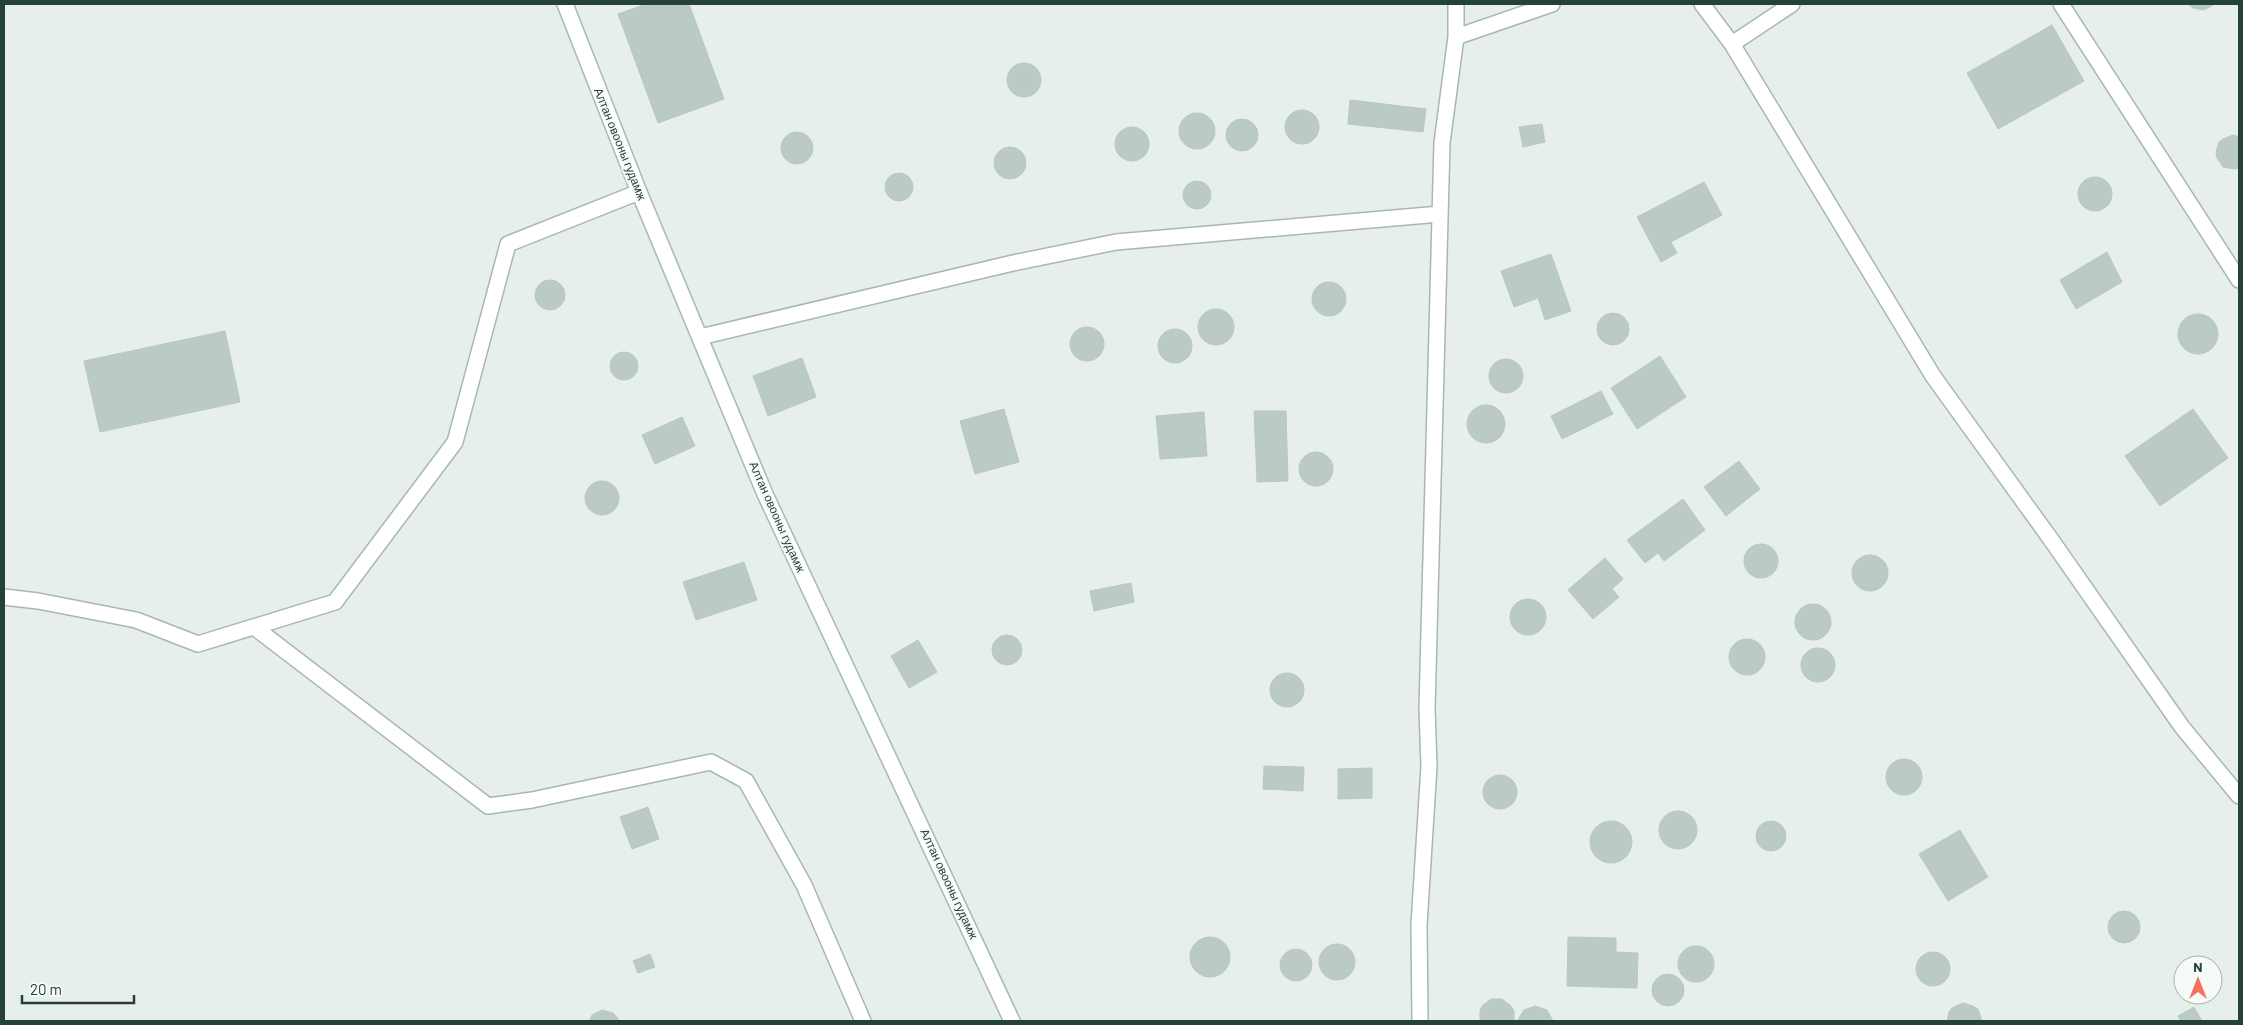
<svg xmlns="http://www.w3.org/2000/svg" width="2243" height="1025" font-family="Barlow,sans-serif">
<rect width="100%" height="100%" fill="#e6efea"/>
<!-- building -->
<path fill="#bbcac2" stroke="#b8c9c0" d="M646,4H689L724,99L658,123L618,14Z
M2188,4H2215L2204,10L2193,8Z
M2052,25L2084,81L1998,129L1967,73Z
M1007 80a17 17 0 1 1 34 0a17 17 0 1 1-34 0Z
M1350,100L1426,109L1423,132L1348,124Z
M1285 127a17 17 0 1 1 34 0a17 17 0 1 1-34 0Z
M1179 131a18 18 0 1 1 36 0a18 18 0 1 1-36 0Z
M1226 135a16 16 0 1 1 32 0a16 16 0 1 1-32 0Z
M1542,124L1545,142L1523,147L1519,127Z
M1115 144a17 17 0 1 1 34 0a17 17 0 1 1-34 0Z
M781 148a16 16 0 1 1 32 0a16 16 0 1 1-32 0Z
M2233,135L2239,137V168L2234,169L2223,167L2217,158L2216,152L2219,142L2223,139Z
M994 163a16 16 0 1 1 32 0a16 16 0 1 1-32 0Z
M885 187a14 14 0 1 1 28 0a14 14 0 1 1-28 0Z
M2078 194a17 17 0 1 1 34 0a17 17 0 1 1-34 0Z
M1183 195a14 14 0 1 1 28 0a14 14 0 1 1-28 0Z
M1704,182L1722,215L1671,242L1677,253L1661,262L1637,217Z
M2107,252L2122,282L2076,309L2060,280Z
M1551,254L1571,311L1545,320L1538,298L1514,307L1501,271Z
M535 295a15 15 0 1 1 30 0a15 15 0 1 1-30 0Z
M1312 299a17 17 0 1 1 34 0a17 17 0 1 1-34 0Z
M1198 327a18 18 0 1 1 36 0a18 18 0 1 1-36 0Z
M1597 329a16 16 0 1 1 32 0a16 16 0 1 1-32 0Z
M2178 334a20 20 0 1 1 40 0a20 20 0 1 1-40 0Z
M1070 344a17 17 0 1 1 34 0a17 17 0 1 1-34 0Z
M1158 346a17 17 0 1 1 34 0a17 17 0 1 1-34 0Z
M225,331L240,402L100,432L84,361Z
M610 366a14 14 0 1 1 28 0a14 14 0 1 1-28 0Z
M1660,356L1686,397L1637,429L1611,388Z
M802,358L816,397L768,416L753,376Z
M1489 376a17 17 0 1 1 34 0a17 17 0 1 1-34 0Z
M1601,391L1613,414L1562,439L1551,416Z
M1467 424a19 19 0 1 1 38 0a19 19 0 1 1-38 0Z
M1004,409L1019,462L975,474L960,421Z
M2193,409L2228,458L2160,506L2125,456Z
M1254,411H1286L1288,481L1257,482Z
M1204,412L1207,456L1160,459L1156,416Z
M682,417L695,446L655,464L642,435Z
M1299 469a17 17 0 1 1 34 0a17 17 0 1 1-34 0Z
M1739,461L1760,489L1726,516L1704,487Z
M585 498a17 17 0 1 1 34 0a17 17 0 1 1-34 0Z
M1683,499L1705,530L1664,561L1658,553L1645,563L1627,540Z
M1744 561a17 17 0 1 1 34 0a17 17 0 1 1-34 0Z
M1852 573a18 18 0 1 1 36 0a18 18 0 1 1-36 0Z
M1605,558L1623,579L1612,589L1619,597L1593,619L1568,590Z
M744,562L757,600L696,620L683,582Z
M1131,583L1134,602L1094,611L1090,591Z
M1510 617a18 18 0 1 1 36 0a18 18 0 1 1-36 0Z
M1795 622a18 18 0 1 1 36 0a18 18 0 1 1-36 0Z
M992 650a15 15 0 1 1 30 0a15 15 0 1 1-30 0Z
M1729 657a18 18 0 1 1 36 0a18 18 0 1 1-36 0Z
M918,640L937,672L909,688L891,656Z
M1801 665a17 17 0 1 1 34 0a17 17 0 1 1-34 0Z
M1270 690a17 17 0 1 1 34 0a17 17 0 1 1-34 0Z
M1886 777a18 18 0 1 1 36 0a18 18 0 1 1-36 0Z
M1264,766L1304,767L1303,791L1263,789Z
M1372,768V798L1338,799V769Z
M1483 792a17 17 0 1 1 34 0a17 17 0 1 1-34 0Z
M648,807L659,839L632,849L620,817Z
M1659 830a19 19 0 1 1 38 0a19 19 0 1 1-38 0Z
M1756 836a15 15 0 1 1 30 0a15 15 0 1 1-30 0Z
M1590 842a21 21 0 1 1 42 0a21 21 0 1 1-42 0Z
M1960,830L1988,877L1948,901L1919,854Z
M2108 927a16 16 0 1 1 32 0a16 16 0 1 1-32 0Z
M1568,937L1616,938V952L1638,953L1637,988L1567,986Z
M1190 957a20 20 0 1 1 40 0a20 20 0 1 1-40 0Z
M1319 962a18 18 0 1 1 36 0a18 18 0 1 1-36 0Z
M1678 964a18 18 0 1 1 36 0a18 18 0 1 1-36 0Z
M1280 965a16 16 0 1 1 32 0a16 16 0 1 1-32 0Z
M1916 969a17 17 0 1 1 34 0a17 17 0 1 1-34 0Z
M650,954L655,967L638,973L633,961Z
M1652 990a16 16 0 1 1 32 0a16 16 0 1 1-32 0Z
M1491,999H1502L1511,1006L1514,1011V1021H1480V1011L1482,1006Z
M1963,1003L1973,1006L1978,1009L1982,1021H1947L1949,1012L1952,1008Z
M1535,1006L1547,1010L1553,1021H1517L1524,1010Z
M2194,1007L2202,1021H2181L2178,1016Z
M602,1010L613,1013L620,1021H589L592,1015Z"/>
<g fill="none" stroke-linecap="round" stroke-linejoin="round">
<defs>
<path id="minor" d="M1702,4L1732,44L1933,376L2052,541L2182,727L2239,796
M2061,4L2239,280
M1456,37L1552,4
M1732,44L1792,4
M700,337L1013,263L1116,242L1440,214
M4,597L38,601L136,620L198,644L335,602L455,442L508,244L639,192
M254,627L488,806L532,800L711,762L746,781L804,885L863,1021
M1420,1021L1419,925L1429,766L1427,708L1442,143L1456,37V4"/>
<path id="secondary" d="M565,4L639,192L765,494L1012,1021"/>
</defs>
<!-- minor casing -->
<use href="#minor" stroke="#a8b8b0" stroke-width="18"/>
<!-- secondary casing -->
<use href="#secondary" stroke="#a4bbb0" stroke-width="18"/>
<!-- minor -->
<use href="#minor" stroke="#fff" stroke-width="15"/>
<!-- secondary -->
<use href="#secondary" stroke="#fff" stroke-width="15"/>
</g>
<g text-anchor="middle" stroke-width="4" stroke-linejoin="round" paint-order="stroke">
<!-- street labels -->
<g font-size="12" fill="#244236" stroke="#f7fbf8">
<text transform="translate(620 144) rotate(68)" y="4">Алтан овооны гудамж</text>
<text transform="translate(777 517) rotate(66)" y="4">Алтан овооны гудамж</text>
<text transform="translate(949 884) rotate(65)" y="4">Алтан овооны гудамж</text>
</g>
</g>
<!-- border -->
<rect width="2243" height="1025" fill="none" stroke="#244236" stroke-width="10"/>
<!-- north arrow -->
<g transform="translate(2198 980)"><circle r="24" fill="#f7fbf8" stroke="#a3b1aa"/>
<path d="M0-4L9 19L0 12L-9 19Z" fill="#f5715e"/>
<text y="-8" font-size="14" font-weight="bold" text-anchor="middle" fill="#244236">N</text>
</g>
<!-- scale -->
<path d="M22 995v8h112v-8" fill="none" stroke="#244236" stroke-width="2.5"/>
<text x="30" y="995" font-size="15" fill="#244236" stroke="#f7fbf8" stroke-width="4" paint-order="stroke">20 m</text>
</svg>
